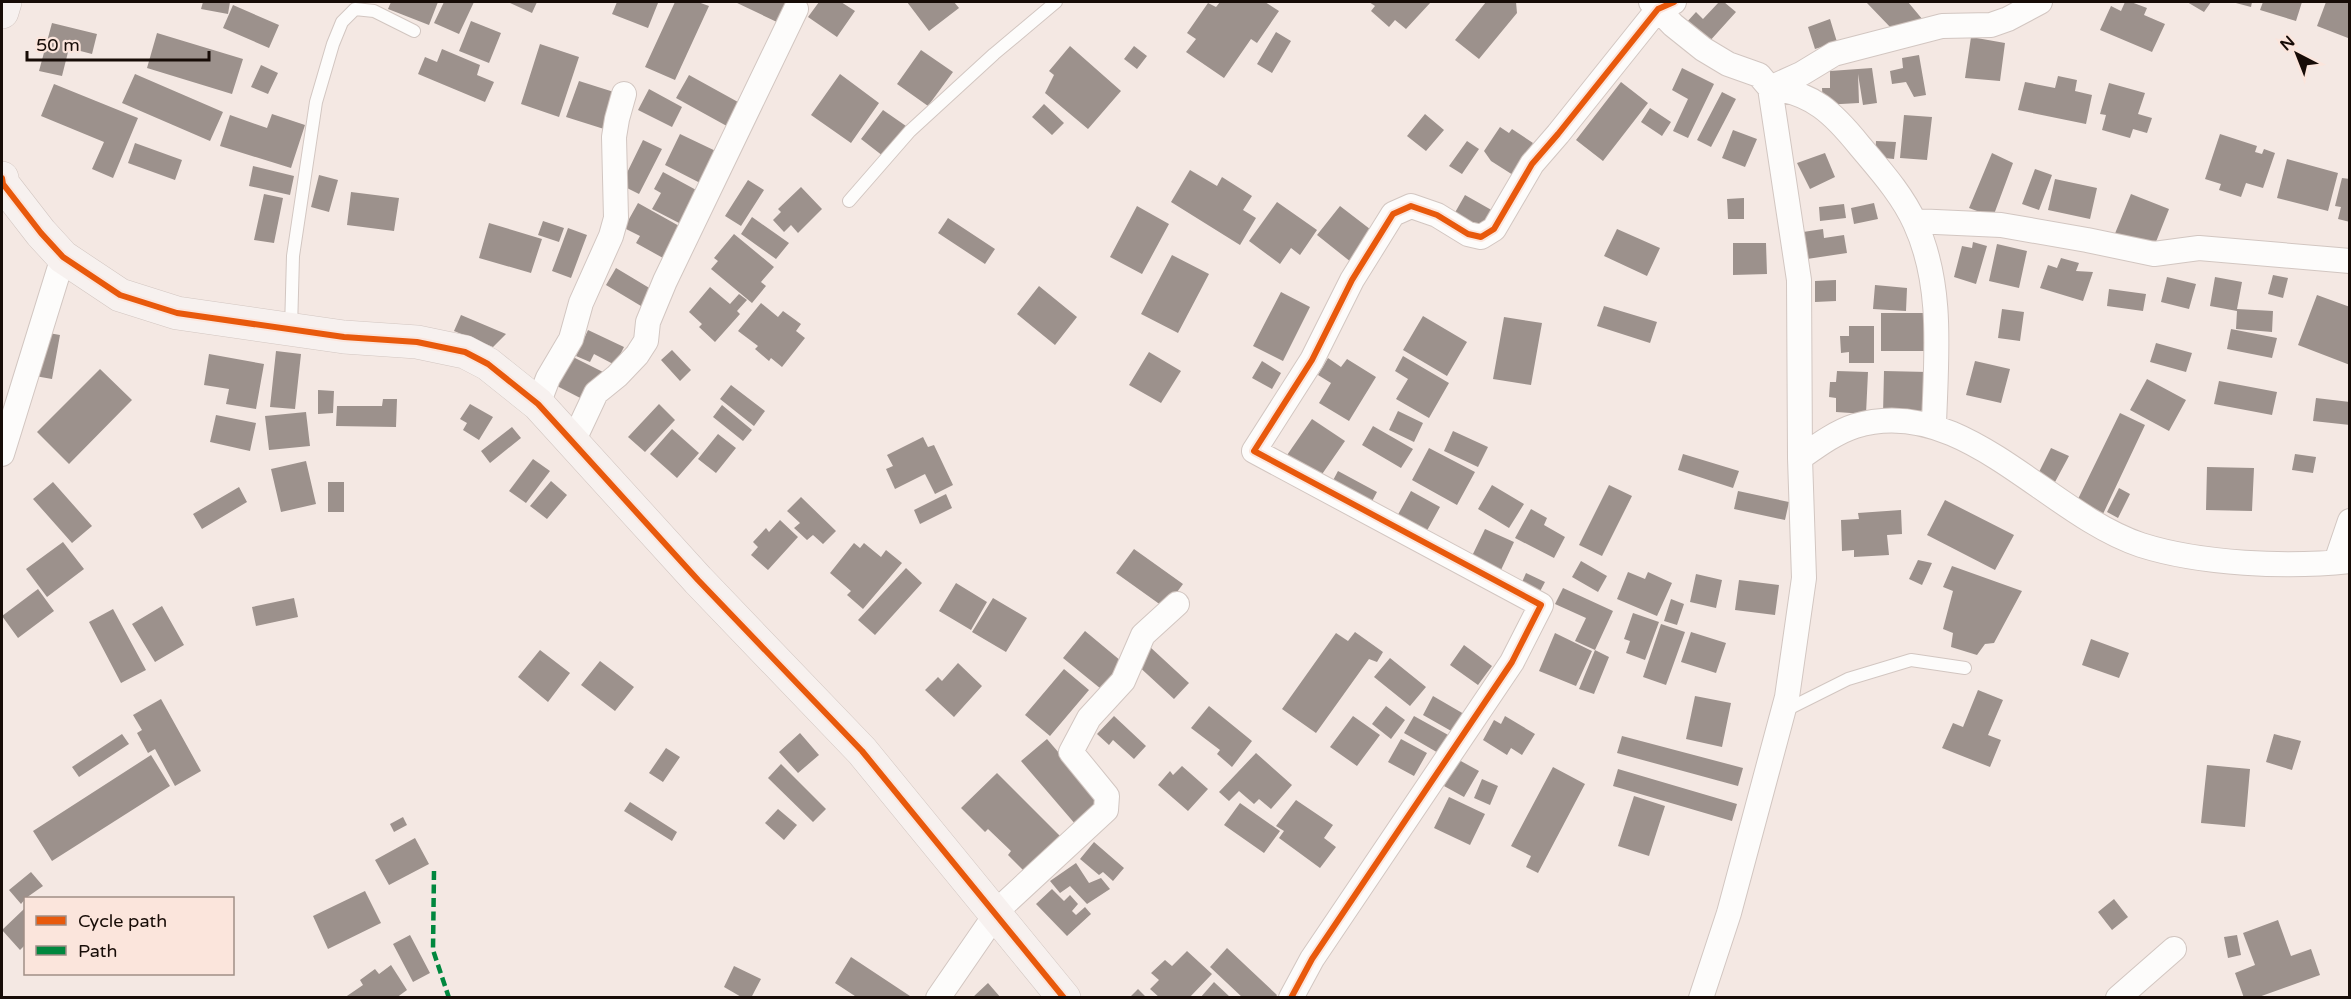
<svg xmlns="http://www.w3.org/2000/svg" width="2351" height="999" font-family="'Varela Round',sans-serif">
<rect width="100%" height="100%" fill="#f4e8e3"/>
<!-- building -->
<path fill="#9c918c" d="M203,2H230L228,14L201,9Z
M391,2H438L429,25L388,9Z
M444,2H474L459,34L434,23Z
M511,2H537L532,13L510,3Z
M617,2H655L658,3L648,28L612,14Z
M675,2H698L709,6L675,80L645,67Z
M735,2H789L779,23Z
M819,2H841L855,11L837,37L808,17Z
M907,2H954L959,8L929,31Z
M1220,2H1265L1279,11L1257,43L1251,39L1224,78L1186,52L1196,39L1187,33L1208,3L1216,7Z
M1369,2H1431L1406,29L1395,20L1389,27L1371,11L1375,6Z
M1486,2H1516L1517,13L1479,59L1455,40Z
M1719,2H1724L1736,12L1708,43L1686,23L1696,12L1703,19Z
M1866,2H1908L1923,20L1892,29Z
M2125,2H2131L2147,8L2144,15L2165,24L2152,52L2100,30L2111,6L2121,11Z
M2187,2H2211L2204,12Z
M2232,2H2252L2251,7Z
M2263,2H2302L2296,21L2260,10Z
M2326,2H2350V33L2348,38L2317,26Z
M233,5L279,25L269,48L223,28Z
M1830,19L1837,42L1815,49L1808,27Z
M471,21L501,33L489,63L459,51Z
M52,23L97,34L92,54L69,48L62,76L39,71Z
M1276,32L1291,41L1272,73L1257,64Z
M157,33L243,59L232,94L147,68Z
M1971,37L2005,43L2000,81L1965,78Z
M540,44L579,57L559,117L521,104Z
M1070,46L1121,91L1088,129L1045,93L1054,75L1049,71Z
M1134,46L1147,56L1137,69L1124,59Z
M442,49L480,65L477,75L494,82L485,102L418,74L425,57L437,62Z
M921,50L953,72L928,106L897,84Z
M1919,55L1926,95L1914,97L1906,82L1892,84L1890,71L1903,68L1902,58Z
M261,65L278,73L268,94L251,87Z
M1682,68L1714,84L1688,138L1673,131L1688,99L1672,90Z
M1872,68L1877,103L1863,105L1858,74L1859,103L1823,105L1822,88H1830V71Z
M135,74L223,112L210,141L122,103Z
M840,74L879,103L851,143L811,115Z
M689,75L747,107L734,130L676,98Z
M2058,76L2077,80L2075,91L2092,95L2086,124L2018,110L2025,82L2055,88Z
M579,81L617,93L604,129L566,117Z
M1621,82L1648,103L1603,161L1576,140Z
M2109,83L2145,93L2138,114L2152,118L2147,133L2133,129L2130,138L2102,130L2106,115L2100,114Z
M54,84L138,118L113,178L92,169L104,142L41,116Z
M649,89L682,107L672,127L638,110Z
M1722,92L1736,99L1711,147L1697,140Z
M1044,104L1064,123L1052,135L1032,117Z
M1650,108L1671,122L1662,136L1641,122Z
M883,110L906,126L883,156L861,139Z
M272,114L305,125L291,168L220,146L230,115L267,128Z
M1425,114L1444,130L1426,151L1407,136Z
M1904,115L1932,117L1927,160L1900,158Z
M1500,127L1509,133L1512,129L1533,143L1513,175L1491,161L1484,151Z
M1733,130L1757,139L1745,167L1722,158Z
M680,134L722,154L706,186L665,165Z
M2220,134L2257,146L2255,152L2262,154L2264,149L2275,153L2263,188L2246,183L2241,197L2219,190L2221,184L2205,179Z
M643,140L662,149L639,194L621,185Z
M1467,141L1479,149L1462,174L1449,166Z
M1876,141L1896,142L1894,159L1875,157Z
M135,143L182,160L175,180L128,163Z
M1825,153L1835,177L1810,189L1797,163Z
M1992,153L2013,163L1993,217L1969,208Z
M2287,159L2338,173L2328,211L2277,198Z
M253,166L294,176L290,195L249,186Z
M2035,169L2052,175L2039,210L2022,204Z
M1190,170L1217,186L1222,177L1252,196L1243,210L1256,218L1240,245L1171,202Z
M663,172L698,191L681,224L652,209L661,193L654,189Z
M319,175L338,180L329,212L311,207Z
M2342,178L2350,179V222L2338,219L2341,207L2335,206Z
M2055,179L2097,188L2090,219L2048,210Z
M748,180L764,190L741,226L725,216Z
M801,187L822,209L798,233L791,225L784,232L773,220L781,212L778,209Z
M351,192L399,198L394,231L347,225Z
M264,194L283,198L274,243L254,240Z
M2131,194L2169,209L2152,252L2114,236Z
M1465,195L1495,212L1483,233L1453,216Z
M1744,198V219H1728L1727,199Z
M1277,202L1317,230L1300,255L1291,248L1280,264L1249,241Z
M638,203L681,227L663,258L636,243L640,236L624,228Z
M1874,203L1878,219L1854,224L1851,208Z
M1844,204L1846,218L1820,221L1819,207Z
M1137,206L1169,224L1142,274L1110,257Z
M1340,206L1379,236L1356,266L1317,235Z
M752,217L789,243L776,259L741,234Z
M948,218L995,249L985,264L938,233Z
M543,221L564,228L559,242L538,235Z
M489,223L542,239L531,273L479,258Z
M568,228L587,235L571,278L552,271Z
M1617,229L1660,248L1647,276L1604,256Z
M1823,229L1824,238L1844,235L1847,253L1807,259L1803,232Z
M734,234L774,267L761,282L766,286L752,303L711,269L718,261L714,258Z
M1973,242L1987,246L1976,284L1954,277L1962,246L1972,248Z
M1733,243H1766L1767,274L1733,275Z
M1997,244L2027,251L2019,288L1989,281Z
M1172,255L1209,274L1178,333L1141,314Z
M2061,258L2079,263L2076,271L2093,272L2083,301L2040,288L2048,265L2057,268Z
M616,268L651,289L641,306L606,285Z
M2273,275L2288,278L2283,298L2268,294Z
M2167,277L2196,284L2189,309L2161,302Z
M2215,277L2242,282L2237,309L2273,311L2272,332L2236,329L2237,311L2210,306Z
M1836,280V301L1815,302V281Z
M1875,285L1907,288L1906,311L1873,309Z
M1039,286L1077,317L1055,345L1017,314Z
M710,287L730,304L739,294L747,300L737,311L740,314L715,342L699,327L702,324L689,312Z
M2109,289L2146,294L2143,311L2107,306Z
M1281,292L1310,307L1283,361L1253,346Z
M2317,295L2350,307V365L2298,345Z
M761,303L778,317L783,311L801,324L796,331L805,338L782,367L771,358L769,361L755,349L758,346L738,331Z
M1604,306L1657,322L1650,343L1597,326Z
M2002,309L2024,312L2020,341L1998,338Z
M1881,313H1931V351H1881Z
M461,315L506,334L493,347L454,331Z
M1423,316L1467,342L1447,376L1403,350Z
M1504,317L1542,323L1531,385L1493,379Z
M1849,326H1874V363H1849V352L1841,353L1840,336H1849Z
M2231,329L2277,338L2272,358L2227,349Z
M588,330L624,347L615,365L594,354L590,362L576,356Z
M43,332L60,335L52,379L35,376Z
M2156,343L2192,353L2186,372L2150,362Z
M672,350L691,370L680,381L661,360Z
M276,351L301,354L295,409L270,407Z
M1149,352L1181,371L1161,403L1129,385Z
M209,354L264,364L256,409L226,404L229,389L204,385Z
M1403,356L1449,383L1429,418L1396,399L1408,379L1395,371Z
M573,357L603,372L588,402L557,386Z
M1328,358L1341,367L1347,359L1376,377L1349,421L1319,403L1331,383L1318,375Z
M1262,361L1281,373L1272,389L1252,378Z
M1975,361L2010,369L2001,403L1966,395Z
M100,369L132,400L69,464L37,432Z
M1837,371L1868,372L1866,414L1836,412V398L1829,397L1830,382H1836Z
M1884,371L1928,372L1927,415L1883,414Z
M2147,379L2186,400L2169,431L2130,410Z
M2219,381L2277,392L2272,415L2214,404Z
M731,385L765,411L754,426L720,399Z
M318,390L334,391L333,413L318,414Z
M2316,398L2350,402V425L2313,421Z
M383,399H397L396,427L336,426L337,406H382Z
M470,404L493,417L479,440L463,430L467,423L460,419Z
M659,404L675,420L645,452L628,437Z
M722,405L752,430L743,441L713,417Z
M1398,411L1423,423L1414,442L1389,430Z
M306,412L310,446L269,450L265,416Z
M2120,413L2145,425L2103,514L2077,501Z
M216,415L256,423L250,451L210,442Z
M1312,419L1345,441L1318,480L1285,458Z
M1373,426L1413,449L1401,468L1362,445Z
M512,427L521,438L490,463L481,451Z
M672,429L699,453L677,478L650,454Z
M1453,431L1488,447L1478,467L1444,451Z
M718,434L736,448L716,473L698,459Z
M923,437L928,447L934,445L953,485L935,494L925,474L895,489L886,469L893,466L887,455Z
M1429,448L1475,472L1457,505L1412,480Z
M2051,448L2069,456L2055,482L2038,474Z
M1683,454L1739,471L1733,488L1678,470Z
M2295,454L2316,457L2313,473L2292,470Z
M533,459L550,471L526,503L509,491Z
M306,461L316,504L281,512L271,469Z
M2207,467L2254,468L2252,511L2206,510Z
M1338,471L1377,492L1369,507L1330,486Z
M551,481L567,495L547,519L530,506Z
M53,482L92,526L72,543L33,499Z
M328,482H344V512H328Z
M1492,485L1524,504L1509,528L1478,509Z
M1609,485L1632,496L1602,556L1579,545Z
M239,487L247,502L202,529L193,514Z
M2119,488L2130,494L2118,518L2107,512Z
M1411,491L1440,507L1424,536L1395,520Z
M1738,491L1789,502L1785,520L1734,509Z
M946,494L952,508L920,524L914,510Z
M801,497L836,531L823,544L813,535L807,540L794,528L800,523L787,511Z
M1945,500L2014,535L1995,570L1927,535Z
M1531,509L1547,518L1544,525L1565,537L1554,558L1515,538Z
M1901,510L1902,534L1887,535L1889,555L1854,557V550L1842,551L1841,520L1859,519L1858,513Z
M780,520L798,537L768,570L751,555L758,547L753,542L766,528L769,532Z
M1485,529L1514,542L1501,570L1472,556Z
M63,542L84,569L47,597L26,569Z
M854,543L860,548L864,543L881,557L886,550L902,563L863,609L847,595L851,591L830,573Z
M1134,549L1183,584L1165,608L1116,573Z
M1918,560L1932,563L1922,585L1909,579Z
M1581,561L1607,576L1598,592L1572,577Z
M1952,566L2022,591L1994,643L1985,644L1977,655L1951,647L1953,633L1943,629L1953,591L1943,587Z
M906,568L922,583L875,635L858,620Z
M1628,572L1645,579L1648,572L1672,583L1657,616L1617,599Z
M1526,573L1545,582L1537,597L1519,589Z
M1696,574L1722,580L1716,608L1690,602Z
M1739,580L1779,585L1775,615L1735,610Z
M956,583L987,602L971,630L939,611Z
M1563,588L1613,611L1595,650L1575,641L1586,618L1555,604Z
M38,589L54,611L18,638L2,616Z
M294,598L298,617L256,626L252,607Z
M993,598L1027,618L1006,652L972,632Z
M1671,599L1684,604L1677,625L1664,621Z
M162,606L184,645L155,662L132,624Z
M113,609L146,670L121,683L89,622Z
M1633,613L1659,622L1645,660L1626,653L1630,641L1624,639Z
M1661,624L1685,632L1666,685L1643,677Z
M1085,631L1127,666L1106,693L1063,658Z
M1355,632L1383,652L1377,662L1369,659L1316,733L1282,709L1336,633L1348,641Z
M1691,632L1726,643L1716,673L1681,662Z
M1555,633L1592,651L1576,686L1539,671Z
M2091,639L2129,653L2119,678L2082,665Z
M1464,645L1492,666L1478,685L1450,665Z
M1149,646L1189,683L1174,699L1134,662Z
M540,650L570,673L548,702L518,677Z
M1595,650L1609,657L1594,694L1579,689Z
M1390,658L1426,687L1410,706L1374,677Z
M600,661L634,687L615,711L581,685Z
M958,663L982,686L954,717L925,690L938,677L942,681Z
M1064,669L1089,690L1050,736L1025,715Z
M1978,690L2003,700L1988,735L2001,740L1990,767L1942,748L1953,723L1963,727Z
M1433,696L1464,714L1453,732L1423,715Z
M1695,696L1731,703L1722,747L1686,739Z
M161,699L201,771L175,786L155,749L148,753L137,733L142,730L133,715Z
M1209,706L1252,741L1232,767L1217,754L1220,750L1191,728Z
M1386,706L1405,720L1391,739L1372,724Z
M1114,716L1146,746L1134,759L1113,740L1109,745L1097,734Z
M1353,716L1380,735L1357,766L1330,747Z
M1414,716L1450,736L1440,754L1404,733Z
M1505,716L1535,734L1522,755L1511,748L1507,755L1483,740L1494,720L1501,724Z
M800,733L819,755L798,773L779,752Z
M122,734L129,744L79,777L72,767Z
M2274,734L2301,741L2292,770L2266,762Z
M1622,736L1743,768L1738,786L1617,753Z
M1047,739L1102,803L1076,825L1021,761Z
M1401,739L1427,753L1414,776L1388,762Z
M666,748L680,757L663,782L649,773Z
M1256,753L1292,785L1271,809L1259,799L1254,804L1239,791L1229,801L1219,792Z
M151,755L170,786L52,861L33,831Z
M1459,760L1479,771L1464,797L1444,786Z
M781,764L826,809L813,822L768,778Z
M2207,765L2250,769L2245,827L2201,823Z
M1182,766L1208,789L1188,811L1158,785L1170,771L1173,775Z
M1553,767L1585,784L1538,873L1526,867L1531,856L1511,846Z
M1618,769L1737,804L1732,821L1613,786Z
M997,773L1065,841L1029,876L1008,855L1011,851L988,829L985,832L961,808Z
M1482,779L1498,786L1490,805L1474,798Z
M1634,796L1665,806L1649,856L1618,846Z
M1449,797L1485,814L1470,845L1434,828Z
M1296,800L1333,825L1324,838L1336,847L1320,868L1279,838L1284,831L1276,826Z
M630,802L677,832L672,841L624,811Z
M1240,803L1280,831L1264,853L1224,825Z
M778,809L797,825L784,840L765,823Z
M403,817L407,825L394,832L390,824Z
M415,838L429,864L389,885L375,860Z
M1094,842L1124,868L1113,881L1103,872L1099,875L1080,859Z
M1076,863L1089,883L1101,878L1110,889L1087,904L1070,886L1060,893L1050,881Z
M31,872L43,886L26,898L21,904L9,890Z
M1052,889L1064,901L1070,895L1078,904L1072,911L1076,915L1085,907L1091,914L1067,936L1036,904Z
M365,891L381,923L328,949L313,916Z
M2114,899L2128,917L2112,930L2098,912Z
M24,909L26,947L24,946L20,950L2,930Z
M2278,920L2291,956L2311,949L2320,975L2256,998H2244L2235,973L2255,965L2243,933Z
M410,935L430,973L413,982L393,944Z
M2237,935L2241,955L2228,958L2224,937Z
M1227,948L1277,995L1275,998H1243L1210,967Z
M1187,951L1212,974L1189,998H1160L1150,989L1159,980L1151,973L1165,960L1172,966Z
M851,957L913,998H858L835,983Z
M391,965L407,990L396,998H344L363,985L360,980L375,969L379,974Z
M734,966L761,979L751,998H743L724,987Z
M1214,982L1231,998H1200Z
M988,983L1001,998H972Z
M1138,989L1147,998H1129Z"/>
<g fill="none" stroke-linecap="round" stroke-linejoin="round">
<defs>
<path id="lane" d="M849,201L910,131L994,54L1056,2
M291,329L293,256L316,102L333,44L342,22L355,9L374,11L414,31
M1784,711L1848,679L1911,660L1965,668"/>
<path id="street" d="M1651,2L1673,25L1703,49L1728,64L1759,75L1770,88L1799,280L1800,458L1804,578L1787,697L1729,913L1701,998
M1770,88C1812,92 1834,114 1859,145C1879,169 1902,194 1915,223C1944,286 1936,357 1934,425
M1770,88L1801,74L1834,54L1942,26L1991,25L2008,19L2040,2
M1914,221L2001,225L2087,240L2154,254L2199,248L2350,261
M538,404L548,378L571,339L581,303L611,236L616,218L614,137L617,119L624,94
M573,442L596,393L617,376L637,355L646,341L648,322L665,281L796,9
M2,454L63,257
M1800,458C1817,446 1836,432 1855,426C1962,393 2047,514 2141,545C2201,564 2287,568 2350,561
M2336,562L2350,521
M938,998L1000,908L1106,810L1107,796L1071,752L1089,718L1123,681L1143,635L1177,604
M1291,998L1312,959L1512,662L1541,605L1254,451L1312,360L1352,280L1393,214L1411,206L1437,215L1468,234L1481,237L1494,229L1532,164L1558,134L1658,9L1674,2
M2118,998L2174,949"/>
<path id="secondary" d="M2,12L5,2
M2,178L3,184L41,233L63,257L120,295L177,313L344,337L417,342L465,352L488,364L538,404L698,580L862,751L1064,998"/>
</defs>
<!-- lane casing -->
<use href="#lane" stroke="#d2c6c1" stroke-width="14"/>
<!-- street casing -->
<use href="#street" stroke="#d2c6c1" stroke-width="26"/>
<!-- secondary casing -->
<use href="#secondary" stroke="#d2c6c1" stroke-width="34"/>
<!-- lane -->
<use href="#lane" stroke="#fdfcfb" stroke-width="12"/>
<!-- street -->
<use href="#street" stroke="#fdfcfb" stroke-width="24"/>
<!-- secondary -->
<use href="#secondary" stroke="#f7f1ef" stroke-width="33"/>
<!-- quiet -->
<path stroke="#00873e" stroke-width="4.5" stroke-dasharray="9 4.5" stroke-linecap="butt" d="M434,871L433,950L449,998"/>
<defs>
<path id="cycleway" d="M2,178L3,184L41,233L63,257L120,295L177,313L344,337L417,342L465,352L488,364L538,404L698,580L862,751L1064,998
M1291,998L1312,959L1512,662L1541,605L1254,451L1312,360L1352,280L1393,214L1411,206L1437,215L1468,234L1481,237L1494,229L1532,164L1558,134L1658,9L1674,2"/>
</defs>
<!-- cycleway casing -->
<use href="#cycleway" stroke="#fbe5dc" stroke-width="10"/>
<!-- cycleway -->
<use href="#cycleway" stroke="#e8590c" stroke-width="6"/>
</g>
<!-- border -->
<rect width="2351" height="999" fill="none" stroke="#170c07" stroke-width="6"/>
<!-- legend -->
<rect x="24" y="897" width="210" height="78" fill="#fbe5dc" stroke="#a08e87" stroke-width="1.5"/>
<rect x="36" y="916" width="30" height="9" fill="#e8590c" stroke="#a08e87" stroke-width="1.5"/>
<text x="78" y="927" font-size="18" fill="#170c07">Cycle path</text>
<rect x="36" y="946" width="30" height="9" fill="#00873e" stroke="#a08e87" stroke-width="1.5"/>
<text x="78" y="957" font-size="18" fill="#170c07">Path</text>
<!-- north arrow -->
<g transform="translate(2297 54) rotate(318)" stroke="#fbe5dc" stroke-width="4.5" paint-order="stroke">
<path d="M0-4.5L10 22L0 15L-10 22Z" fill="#170c07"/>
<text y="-9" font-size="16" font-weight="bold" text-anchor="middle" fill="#170c07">N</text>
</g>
<!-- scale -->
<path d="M27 51v9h182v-9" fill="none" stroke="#170c07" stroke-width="3"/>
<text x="36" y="51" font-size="18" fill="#170c07" stroke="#fbe5dc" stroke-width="4.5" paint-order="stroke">50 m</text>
</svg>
